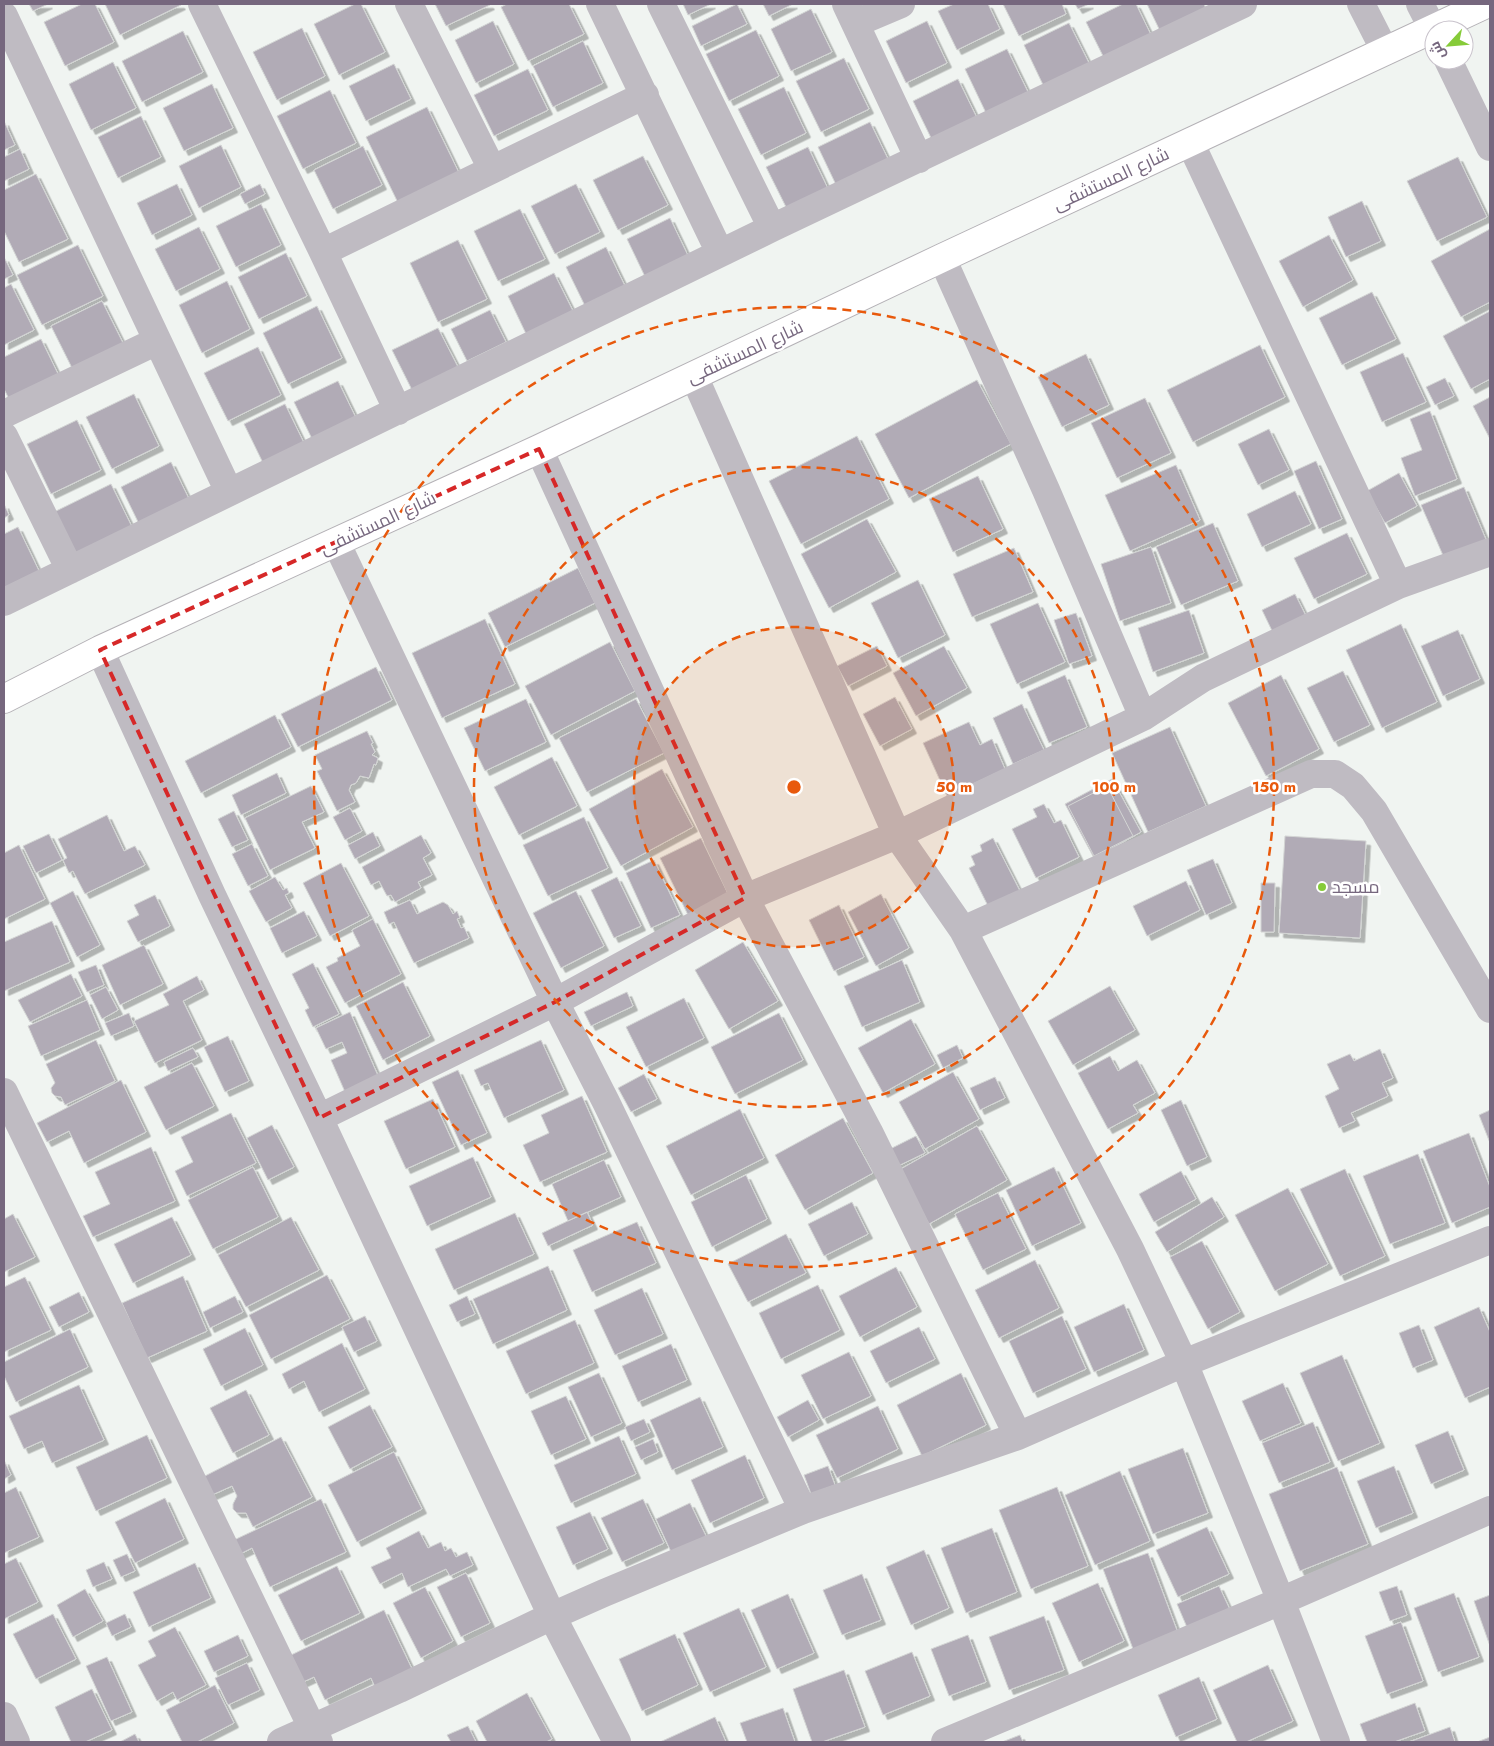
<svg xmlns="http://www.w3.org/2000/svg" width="1494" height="1746" font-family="Jost,Cairo,sans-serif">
<defs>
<filter id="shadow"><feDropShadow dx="4.5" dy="4.5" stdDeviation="0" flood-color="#0004"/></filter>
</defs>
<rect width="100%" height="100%" fill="#f0f4f1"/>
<!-- building -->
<path fill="#b1abb6" stroke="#d3d5d4" filter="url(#shadow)" d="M29,4H48L33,11Z
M82,4H95L114,42L65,66L44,22Z
M105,4H180L181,5L120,35Z
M355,4H361L385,52L339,75L314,24Z
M435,4H489L490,5L446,26Z
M507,4H569L584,34L528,61L501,7Z
M683,4H711L688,15Z
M737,4L747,24L701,46L692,26Z
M763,4H793L769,16Z
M954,4H988L1000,29L957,50L938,11Z
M1003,4H1062L1066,14L1019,36Z
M1075,4H1089L1078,9Z
M1123,4H1136L1153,39L1106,62L1086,22Z
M1147,4H1204L1207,11L1161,33Z
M811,9L832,52L791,71L771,29Z
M493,21L514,64L476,83L455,40Z
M927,21L947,63L906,83L886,41Z
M1069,23L1091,67L1045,89L1024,45Z
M302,28L325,76L277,100L253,52Z
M756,30L779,76L729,101L706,54Z
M183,31L203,72L142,102L122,61Z
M583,41L603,83L553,107L533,66Z
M1007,49L1028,92L986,113L965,69Z
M844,58L869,109L821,132L796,81Z
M113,62L136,108L91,130L69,84Z
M394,64L411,99L366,121L349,86Z
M528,69L548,110L494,136L474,95Z
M958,79L978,120L933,142L913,101Z
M212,84L233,128L184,151L163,108Z
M784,87L806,133L761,155L738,109Z
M330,90L356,143L303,169L277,116Z
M427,107L462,179L401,209L366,137Z
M141,116L161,157L118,178L98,137Z
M4,121L15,145L4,150Z
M870,122L890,163L838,189L818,147Z
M221,145L241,187L199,208L179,166Z
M363,146L382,185L333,209L314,170Z
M808,147L831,195L790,215L766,167Z
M20,149L29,169L4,181V157Z
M643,156L668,205L618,230L593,180Z
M1458,157L1487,217L1437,241L1407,181Z
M36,174L68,239L19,262L4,231V190Z
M177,184L192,215L152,235L137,203Z
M260,184L265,194L245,204L240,194Z
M576,184L600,232L555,254L531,206Z
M1362,201L1381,241L1346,257L1328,217Z
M261,204L281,245L236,267L216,226Z
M520,209L545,259L498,281L474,231Z
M670,218L692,264L649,285L627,239Z
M199,227L220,269L176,291L155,249Z
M1490,229V302L1461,317L1431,261Z
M1329,235L1353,280L1303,307L1279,261Z
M458,240L487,299L438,322L410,263Z
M78,245L103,296L42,325L17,275Z
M606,247L626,288L586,308L566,267Z
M286,253L307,296L259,319L238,277Z
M4,257L13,275L4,279Z
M554,273L575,315L528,338L508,296Z
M227,281L250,329L202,353L179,305Z
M11,284L34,330L4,345V288Z
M1372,292L1396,339L1342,365L1319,318Z
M102,301L125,347L74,372L51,326Z
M317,306L342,358L288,384L263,333Z
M490,310L506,342L467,361L451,329Z
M1490,311V379L1471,389L1443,336Z
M438,328L460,371L414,394L392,350Z
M41,339L61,380L12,405L4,389V357Z
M1260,345L1285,397L1193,442L1167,390Z
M258,347L281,395L228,421L204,373Z
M1403,353L1426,402L1382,422L1360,372Z
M1086,354L1109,405L1062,427L1038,377Z
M1445,378L1454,396L1435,405L1426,387Z
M977,380L1011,444L909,498L875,434Z
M338,381L358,422L314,443L294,402Z
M134,394L159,446L112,469L86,417Z
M1490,397V439L1473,406Z
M1145,398L1171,453L1117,478L1091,423Z
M285,404L305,445L264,465L244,424Z
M1430,411L1457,479L1415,496L1401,458L1422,450L1410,419Z
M77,420L101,470L51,494L27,444Z
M1269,429L1289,470L1258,485L1238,444Z
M857,436L889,499L801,544L769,481Z
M1316,461L1342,519L1319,529L1294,471Z
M171,462L191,503L141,528L121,487Z
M1176,465L1200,520L1130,551L1105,495Z
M1399,473L1417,506L1385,523L1367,491Z
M978,476L1003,529L953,552L929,499Z
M111,484L135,533L74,563L50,514Z
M1464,487L1487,542L1445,560L1421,505Z
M1295,491L1311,524L1262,547L1247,514Z
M4,504L9,515L4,518Z
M867,519L896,572L829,608L801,554Z
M1213,523L1238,581L1181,605L1156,547Z
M18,527L41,575L4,593V534Z
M1347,533L1367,574L1314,599L1294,558Z
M1151,547L1171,603L1120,621L1101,564Z
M1014,548L1033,592L972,617L953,574Z
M578,568L595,603L505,647L488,613Z
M918,580L945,635L898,658L871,603Z
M1295,594L1309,622L1276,639L1262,610Z
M1038,603L1065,662L1017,684L990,624Z
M1189,610L1204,653L1153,672L1138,628Z
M1076,613L1092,656L1069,664L1054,620Z
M485,619L515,684L442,718L412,653Z
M1401,624L1437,702L1382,728L1346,650Z
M1458,630L1480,679L1443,696L1421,646Z
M610,642L635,691L551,735L525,686Z
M877,646L887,666L848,686L837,666Z
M944,646L967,688L916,716L893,673Z
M376,667L392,700L298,747L281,714Z
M1343,671L1370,725L1334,742L1307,688Z
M1065,675L1087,727L1049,743L1027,692Z
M1281,675L1319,749L1266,776L1228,703Z
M895,697L912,729L880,746L863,714Z
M526,699L546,742L485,771L464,728Z
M636,699L664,753L587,792L559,738Z
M1022,704L1044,750L1013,764L993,718Z
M275,715L291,747L201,793L185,761Z
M969,722L980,745L992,739L1005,769L947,796L923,743Z
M1170,727L1206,806L1148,832L1112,753Z
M367,731L373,743L371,744L375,752L372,755L378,758L376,765L374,764L369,778L360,776L356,783L351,785L349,790L355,802L337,811L317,771L322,769L315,755Z
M552,757L577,806L519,835L494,787Z
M662,769L693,827L621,866L589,809Z
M277,773L286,793L241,815L232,795Z
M1112,779L1141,832L1094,858L1065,804Z
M311,786L324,812L302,822L315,848L270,870L245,818Z
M1107,786L1133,836L1094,856L1068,806Z
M1044,804L1054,823L1061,820L1079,857L1036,878L1012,829L1037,817L1033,809Z
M350,808L362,831L345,840L333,817Z
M234,811L248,840L232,847L218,819Z
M107,815L124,851L135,846L145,865L85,894L73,871L69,873L63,860L67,858L58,839Z
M584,817L608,868L548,896L523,845Z
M373,832L380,846L355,859L348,845Z
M49,834L62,860L36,873L23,846Z
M421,835L431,853L423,858L432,875L418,882L421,888L395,902L391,895L387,896L379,881L371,885L362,867Z
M1285,836L1366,841L1360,938L1279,933Z
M701,838L731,900L690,919L660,858Z
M993,838L1023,897L989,908L969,868L975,865L971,856L982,851L980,845Z
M252,844L268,876L248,886L232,854Z
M19,845L45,899L4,919V853Z
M1213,859L1232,903L1206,915L1187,870Z
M654,860L680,915L651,928L626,873Z
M341,863L369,916L330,936L303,883Z
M275,877L283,890L287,888L289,893L285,895L292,908L266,922L249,891Z
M617,877L641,926L614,938L591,890Z
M1186,881L1200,910L1147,936L1133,906Z
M1261,883H1275L1274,932H1261Z
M73,891L100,945L77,957L50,903Z
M576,891L604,946L561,968L533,913Z
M881,894L909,948L876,966L848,912Z
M155,895L170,926L138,942L127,921L139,915L134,905Z
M410,900L417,914L443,902L448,905L453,914L457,911L460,918L457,919L461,928L464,927L469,938L414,963L394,922L389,924L384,912Z
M839,905L864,957L834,971L809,920Z
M304,911L317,936L282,953L270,928Z
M373,919L401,974L345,1003L326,967L338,961L337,958L360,946L352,930Z
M52,921L70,962L4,991V942Z
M743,942L778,1001L729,1029L695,970Z
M144,945L163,984L120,1005L102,965Z
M902,960L920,1002L862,1027L844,986Z
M313,963L339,1014L313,1027L305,1010L309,1008L292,974Z
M96,965L104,985L87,992L78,972Z
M71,974L82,996L30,1022L18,1000Z
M197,976L204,990L183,1001L202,1040L155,1063L134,1021L169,1005L163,994Z
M403,982L430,1036L383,1060L356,1006Z
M1110,986L1135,1030L1073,1065L1048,1021Z
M106,987L118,1010L102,1019L90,995Z
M627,992L633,1006L591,1026L584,1012Z
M684,998L704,1038L646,1067L626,1027Z
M87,1000L100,1030L41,1056L28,1026Z
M350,1012L379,1078L345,1092L331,1060L347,1053L342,1042L326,1049L316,1028Z
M129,1013L134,1026L111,1036L105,1023Z
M779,1013L803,1060L735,1094L711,1047Z
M911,1019L935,1064L883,1093L858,1048Z
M228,1036L249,1081L225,1092L204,1047Z
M96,1040L115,1081L65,1105L61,1097L55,1096L52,1093L51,1088L55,1083L46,1064Z
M541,1040L564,1090L504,1118L488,1083L481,1086L474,1070Z
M957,1045L963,1058L943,1068L937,1055Z
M193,1048L198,1057L168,1071L164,1062Z
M1380,1049L1393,1078L1382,1083L1388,1096L1351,1113L1355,1121L1339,1128L1325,1096L1339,1089L1327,1064L1350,1054L1354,1061Z
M1110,1056L1118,1071L1137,1060L1155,1093L1133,1105L1138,1113L1108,1129L1078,1073Z
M192,1063L214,1106L166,1130L144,1087Z
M458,1070L487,1133L461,1145L432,1082Z
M953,1072L979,1119L925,1149L899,1102Z
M644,1074L657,1099L631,1112L618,1088Z
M995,1077L1005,1098L980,1110L970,1088Z
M121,1080L146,1132L84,1163L69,1131L47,1142L37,1123Z
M582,1096L607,1152L540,1182L523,1145L549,1133L541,1115Z
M433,1099L455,1147L406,1169L384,1121Z
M1181,1100L1207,1157L1187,1166L1161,1110Z
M740,1109L764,1158L691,1195L666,1146Z
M1490,1110V1143L1479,1115Z
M231,1113L256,1163L187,1196L175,1171L193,1162L181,1137Z
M843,1118L873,1173L805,1210L775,1155Z
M272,1125L294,1167L268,1180L247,1138Z
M977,1126L1007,1180L929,1224L899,1170Z
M1469,1133L1490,1187V1207L1452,1223L1423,1151Z
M916,1136L925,1153L896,1167L888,1150Z
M151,1147L175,1201L93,1237L83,1216L110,1204L95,1172Z
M1418,1154L1445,1223L1390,1244L1363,1176Z
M473,1157L491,1197L427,1226L409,1186Z
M604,1160L621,1197L568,1221L552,1184Z
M253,1167L278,1217L213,1249L188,1200Z
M1054,1167L1081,1223L1032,1246L1006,1190Z
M1345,1169L1385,1256L1340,1276L1300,1189Z
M1181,1171L1196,1199L1154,1222L1139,1194Z
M746,1175L767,1219L712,1247L691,1202Z
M1288,1188L1328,1264L1275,1291L1235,1215Z
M998,1193L1026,1249L983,1270L955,1214Z
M1212,1197L1224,1217L1167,1252L1155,1232Z
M852,1202L868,1234L824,1256L808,1224Z
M587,1212L593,1225L548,1246L542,1233Z
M515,1213L534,1254L454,1290L435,1249Z
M13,1214L35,1257L4,1272V1219Z
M172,1217L191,1255L133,1283L114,1244Z
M291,1217L319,1270L246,1307L218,1255Z
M637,1222L656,1263L592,1292L573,1250Z
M786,1234L806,1273L748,1302L728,1264Z
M1202,1241L1240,1312L1208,1329L1170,1257Z
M1035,1260L1059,1308L999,1338L975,1290Z
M548,1266L567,1310L493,1344L473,1299Z
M896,1267L917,1307L860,1337L839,1296Z
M327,1275L350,1319L271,1359L249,1315Z
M183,1276L207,1331L147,1358L122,1303Z
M25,1277L51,1330L4,1352V1287Z
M818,1285L840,1330L781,1359L759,1313Z
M642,1288L663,1334L615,1355L594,1310Z
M79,1292L89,1312L59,1327L49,1307Z
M235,1296L243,1312L210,1328L203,1312Z
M467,1296L475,1314L457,1322L449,1305Z
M1124,1304L1144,1350L1094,1372L1074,1327Z
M1479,1307L1490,1332V1387L1465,1398L1434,1327Z
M365,1316L377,1341L354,1352L342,1327Z
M1062,1316L1086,1369L1033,1393L1009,1341Z
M575,1320L594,1363L526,1394L506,1351Z
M1419,1325L1433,1360L1413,1368L1399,1333Z
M919,1327L935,1359L886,1383L870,1351Z
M245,1328L263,1365L221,1386L203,1349Z
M70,1329L88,1367L16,1402L4,1376V1362Z
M342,1343L365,1389L319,1412L304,1381L289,1389L282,1374Z
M671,1344L687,1380L638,1402L622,1366Z
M849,1352L871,1396L823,1419L801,1375Z
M1342,1355L1380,1443L1338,1461L1300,1373Z
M599,1373L622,1423L591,1437L568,1387Z
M961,1373L986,1425L922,1456L897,1405Z
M1283,1383L1301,1423L1260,1441L1242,1401Z
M79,1385L104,1440L52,1463L42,1441L24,1449L9,1416Z
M246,1390L269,1435L233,1453L210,1408Z
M566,1396L586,1439L551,1455L531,1411Z
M700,1397L723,1447L672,1470L650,1420Z
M808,1400L819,1420L788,1437L777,1417Z
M370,1405L392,1447L350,1469L328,1427Z
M878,1406L898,1449L837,1478L816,1435Z
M644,1419L650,1432L631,1441L625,1427Z
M1313,1422L1330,1462L1279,1483L1262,1443Z
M1448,1431L1464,1470L1431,1484L1415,1445Z
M147,1435L167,1478L96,1511L76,1467Z
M619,1436L636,1474L571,1503L554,1465Z
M281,1437L312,1497L253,1527L246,1513H237L233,1509V1504L237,1496L232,1486L212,1495L203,1477Z
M653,1439L658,1452L641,1460L635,1447Z
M1183,1448L1208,1513L1153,1534L1128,1469Z
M394,1452L422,1509L357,1542L328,1485Z
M745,1455L764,1498L710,1523L691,1480Z
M4,1460L11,1475L4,1479Z
M828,1466L835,1485L811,1494L804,1475Z
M1394,1466L1413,1513L1376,1528L1357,1481Z
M1337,1467L1368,1544L1300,1571L1269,1494Z
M1120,1471L1150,1541L1095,1565L1065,1495Z
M16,1487L39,1537L4,1553V1493Z
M1057,1487L1088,1566L1031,1589L999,1510Z
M165,1498L184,1539L135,1563L115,1522Z
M321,1499L346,1552L270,1587L252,1548L240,1554L234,1540Z
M643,1499L664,1543L622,1562L601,1518Z
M690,1503L707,1538L672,1554L656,1519Z
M590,1512L608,1549L573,1565L556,1527Z
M1207,1527L1229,1574L1178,1597L1156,1550Z
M992,1528L1017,1592L966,1613L941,1548Z
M419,1531L428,1548L441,1542L445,1551L451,1548L456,1557L467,1552L473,1565L450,1576L446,1569L408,1587L402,1573L380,1584L371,1567L391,1558L386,1548Z
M924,1550L949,1608L911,1625L886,1567Z
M1148,1553L1178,1633L1133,1649L1103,1569Z
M127,1554L135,1571L121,1577L113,1560Z
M16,1558L38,1602L4,1619V1564Z
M104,1562L112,1579L93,1587L86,1570Z
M195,1563L211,1598L149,1627L133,1592Z
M337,1566L360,1613L301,1641L278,1595Z
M466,1573L490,1623L461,1637L437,1587Z
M862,1574L881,1620L842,1635L823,1590Z
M1098,1583L1124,1641L1079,1662L1052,1603Z
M1219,1586L1232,1614L1189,1632L1177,1604Z
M1397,1586L1407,1615L1390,1621L1379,1592Z
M425,1587L453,1641L421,1658L393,1603Z
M85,1589L103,1621L73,1637L57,1605Z
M1454,1593L1479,1657L1438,1672L1414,1608Z
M788,1594L814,1653L777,1669L751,1610Z
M1490,1595V1646L1474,1601Z
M739,1608L766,1667L710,1692L683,1633Z
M384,1610L412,1669L375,1687L371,1678L325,1700L314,1677L301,1683L289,1656Z
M53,1614L76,1659L36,1679L13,1634Z
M125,1614L131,1627L112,1636L106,1623Z
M1044,1616L1064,1670L1009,1690L989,1637Z
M1401,1622L1423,1681L1387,1694L1365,1636Z
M175,1627L206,1685L177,1700L173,1692L157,1701L138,1665L156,1656L148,1641Z
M675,1634L698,1685L642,1711L619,1659Z
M238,1635L248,1656L214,1672L204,1651Z
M968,1635L986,1682L949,1696L931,1649Z
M912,1652L930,1696L883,1715L865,1671Z
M107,1657L132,1712L111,1721L86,1666Z
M247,1663L260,1690L228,1705L215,1678Z
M1268,1665L1293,1721L1246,1742H1237L1213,1690Z
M844,1670L865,1727L822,1742H812L793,1689Z
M1199,1677L1217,1719L1176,1737L1158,1695Z
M215,1685L234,1723L197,1742H182L166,1710Z
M92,1689L112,1730L85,1742H71L55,1707Z
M527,1693L552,1739L546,1742H487L476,1721Z
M1415,1703L1425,1731L1394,1742H1367L1360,1724Z
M783,1708L795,1742H747L740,1723Z
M715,1717L726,1742H660Z
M468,1726L476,1742H451L447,1735Z
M1450,1727L1455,1742H1409Z
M135,1734L139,1742H120Z
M1020,1735L1023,1742H1002Z
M1490,1737V1742H1477Z"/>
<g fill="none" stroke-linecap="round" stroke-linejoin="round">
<defs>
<path id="highway" d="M4,699L100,650L539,449L942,258L1486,4"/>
</defs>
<!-- highway casing -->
<use href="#highway" stroke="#b4b1b6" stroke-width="30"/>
<!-- minor -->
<path stroke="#bfbbc2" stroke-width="28" d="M202,4L323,252L398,411
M409,4L492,169
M600,4L720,253
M661,4L772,228
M846,4L919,159
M1361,4L1385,51
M1420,4L1434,31
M4,16L229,492
M856,23L901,4
M1448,60L1490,147
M1190,142L1398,585
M323,252L645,95
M942,258L1046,490L1143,717
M694,376L897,835L963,930L1130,1249L1184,1363L1281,1601L1336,1742
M4,414L157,341
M4,436L70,570
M539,449L745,898L869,1132L1018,1436
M336,542L555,1002L606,1102L803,1510
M4,602L772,228L1243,4
M100,650L212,895L319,1118L552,1616L617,1742
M963,930L1311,774H1335L1353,786L1374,811L1490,1009
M4,1092L319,1742
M319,1118L555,1002L745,898L897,835L1143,717L1203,678L1398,585L1490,552
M4,1716L16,1742
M281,1742L399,1689L552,1616L604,1593L803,1510L1018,1436L1184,1363L1490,1240
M945,1742L1281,1601L1490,1510"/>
<!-- highway -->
<use href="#highway" stroke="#fff" stroke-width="28"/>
</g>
<!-- marked area -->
<path fill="none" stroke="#d62828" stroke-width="4" stroke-dasharray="10 6" stroke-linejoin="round" d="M539,449L745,898L555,1002L319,1118L100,650Z"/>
<!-- distance rings -->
<circle cx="794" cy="787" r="160" fill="#e8590c" fill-opacity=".12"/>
<g fill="none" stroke="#e8590c" stroke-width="2.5" stroke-dasharray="9 6">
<circle cx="794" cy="787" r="160"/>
<circle cx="794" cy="787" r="320"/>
<circle cx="794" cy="787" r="480"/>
</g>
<!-- markers -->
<circle fill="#86cb39" stroke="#fff" stroke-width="2" cx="1322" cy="887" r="5"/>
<g text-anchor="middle" stroke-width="5" stroke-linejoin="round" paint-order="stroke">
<!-- street labels -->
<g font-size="18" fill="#76677e" stroke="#fff">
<text transform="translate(1111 179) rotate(-25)" y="6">شارع المستشفى</text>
<text transform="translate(745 352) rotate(-25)" y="6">شارع المستشفى</text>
<text transform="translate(378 523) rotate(-25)" y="6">شارع المستشفى</text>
</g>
<!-- poi labels -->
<g font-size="18" fill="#76677e" stroke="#fff" text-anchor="start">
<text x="1332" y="893">مسجد</text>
</g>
</g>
<circle cx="794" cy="787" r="8" fill="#e8590c" stroke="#fff" stroke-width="2.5"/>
<g font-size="15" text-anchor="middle" font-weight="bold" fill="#e8590c" stroke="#fff" stroke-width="5" stroke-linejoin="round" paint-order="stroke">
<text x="954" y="792">50 m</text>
<text x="1114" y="792">100 m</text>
<text x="1274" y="792">150 m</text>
</g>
<!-- border -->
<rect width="1494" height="1746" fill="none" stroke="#76677e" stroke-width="10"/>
<!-- north arrow -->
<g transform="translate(1449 45) rotate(244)"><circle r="24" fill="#ffffff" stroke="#c8c2cb"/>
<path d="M0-4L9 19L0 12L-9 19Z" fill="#86cb39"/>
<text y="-8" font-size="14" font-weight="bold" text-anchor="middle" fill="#76677e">ش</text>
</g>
</svg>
